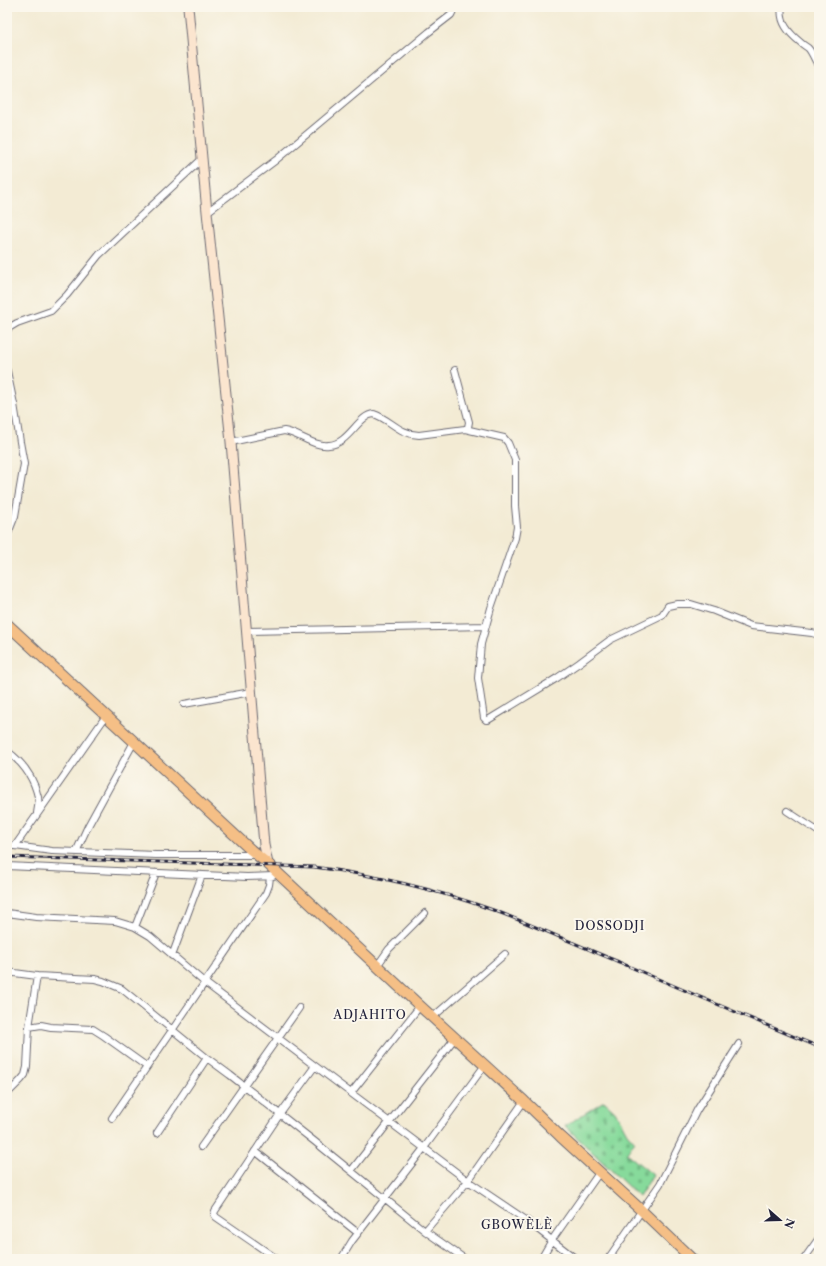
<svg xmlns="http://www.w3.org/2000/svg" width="826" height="1266" font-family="'Libre Caslon Text',serif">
<defs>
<pattern id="cemetery-stones" width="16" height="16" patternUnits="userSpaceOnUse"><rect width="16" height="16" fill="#87da9b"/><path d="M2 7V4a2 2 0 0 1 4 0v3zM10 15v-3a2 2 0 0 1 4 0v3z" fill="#74bb86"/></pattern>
</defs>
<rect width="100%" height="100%" fill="#fbf7ec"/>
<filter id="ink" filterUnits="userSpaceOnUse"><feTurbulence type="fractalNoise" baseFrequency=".025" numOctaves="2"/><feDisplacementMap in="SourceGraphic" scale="8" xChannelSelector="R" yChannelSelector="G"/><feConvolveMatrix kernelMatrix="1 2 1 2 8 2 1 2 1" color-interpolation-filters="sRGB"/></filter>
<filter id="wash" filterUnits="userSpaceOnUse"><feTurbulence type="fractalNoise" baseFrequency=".012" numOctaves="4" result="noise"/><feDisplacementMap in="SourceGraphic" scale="16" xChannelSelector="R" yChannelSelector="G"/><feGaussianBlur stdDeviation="0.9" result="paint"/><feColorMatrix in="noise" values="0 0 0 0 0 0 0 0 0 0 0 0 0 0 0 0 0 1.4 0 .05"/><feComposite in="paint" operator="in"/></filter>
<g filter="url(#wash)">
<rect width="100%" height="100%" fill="#f3ebd4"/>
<!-- cemetery -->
<path fill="url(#cemetery-stones)" stroke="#547e6b" d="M604,1101L615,1111L627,1133L635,1142L626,1153L653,1175L639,1197L565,1126Z"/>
</g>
<g filter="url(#ink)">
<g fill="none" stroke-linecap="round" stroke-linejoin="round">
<defs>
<path id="street" d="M782,7C779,22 789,33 800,42C802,44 805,46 808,48C812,52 815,61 819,67
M207,212L276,160L429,32L451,15L455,7
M7,329L17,323L51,311L67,295L99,255L202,159
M7,371L14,404L20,442L24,464L15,516L7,536
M465,429L504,438L508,443L515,460V506L517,527L515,538L491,608L481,644L478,678L484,718L486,720H488L557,678L579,663L610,640L662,615L668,606L677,604H691L714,611L751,626L812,633L819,635
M231,442L284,431C299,433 313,447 329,445C349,444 358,415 374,414C391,420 399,434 419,435L465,429L468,427L469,422L455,370
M246,631L486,626
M184,704L251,692
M7,751C22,762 34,778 38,797C39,802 38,808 37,813
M787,811L819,832
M7,846H15L52,851L156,855H257
M15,846L106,716
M76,852L88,826L134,742
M7,866L247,877L273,876
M7,913L36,917L115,921L135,927L150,936L204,982L315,1066L468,1181L526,1220L576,1259
M135,927L156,873
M172,956L202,875
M377,966L389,949L425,913
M7,972L37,976L95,979L103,981L122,989L207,1058L230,1075L314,1141L425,1231L465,1259
M433,1017L505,954
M29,1027L41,1025L51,1027L93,1029L104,1036L146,1066
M351,1093L420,1006
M7,1094L21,1080L25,1075L27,1067L29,1027L37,976
M112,1118L266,893L269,885L270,877
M157,1133L207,1058
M201,1147L299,1008
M255,1151L358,1233
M351,1171L455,1038
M425,1231L468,1181L524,1101
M277,1259L216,1217L214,1214L215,1211L280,1114L315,1066
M341,1259L352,1241L424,1148L485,1065
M541,1259L552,1240L599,1173
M608,1259L660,1184L697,1110L739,1044
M804,1259L819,1238"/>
<path id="secondary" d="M188,7L207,212L231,442L264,845L268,864"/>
<path id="primary" d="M7,624L251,850L268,864L420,1006L524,1101L561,1137L641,1210L692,1259"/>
</defs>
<!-- street casing -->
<use href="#street" stroke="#6b6871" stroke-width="8"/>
<!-- secondary casing -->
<use href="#secondary" stroke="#6b6871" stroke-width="11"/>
<!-- primary casing -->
<use href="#primary" stroke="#6b6871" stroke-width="12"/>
<!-- street -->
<use href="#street" stroke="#fff" stroke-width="6"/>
<!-- secondary -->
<use href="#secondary" stroke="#fbe5cf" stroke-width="9"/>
<!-- primary -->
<use href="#primary" stroke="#f5bf86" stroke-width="10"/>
<defs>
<path id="rail" d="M7,857L314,867C375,875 435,889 493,910C536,926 577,945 619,962C685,991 752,1019 819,1047"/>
</defs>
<!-- rail casing -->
<use href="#rail" stroke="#22223b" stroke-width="3"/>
<!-- rail -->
<use href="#rail" stroke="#fbf7ec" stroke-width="1.5" stroke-dasharray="4.5" stroke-linecap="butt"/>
</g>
</g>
<g text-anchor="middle" stroke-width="4" stroke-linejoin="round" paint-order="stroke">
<!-- quarter labels -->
<g font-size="12" letter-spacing="1" fill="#22223b" stroke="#fbf7ec">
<text x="610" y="930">DOSSODJI</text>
<text x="370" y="1019">ADJAHITO</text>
<text x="517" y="1229">GBOWÈLÈ</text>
</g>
</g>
<!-- margin -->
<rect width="826" height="1266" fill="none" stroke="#fbf7ec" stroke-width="24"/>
<!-- north arrow -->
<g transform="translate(780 1220) rotate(110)" stroke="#fbf7ec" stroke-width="3" paint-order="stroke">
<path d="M0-3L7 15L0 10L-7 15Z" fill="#22223b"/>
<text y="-6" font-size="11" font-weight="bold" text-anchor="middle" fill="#22223b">N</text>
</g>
</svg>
